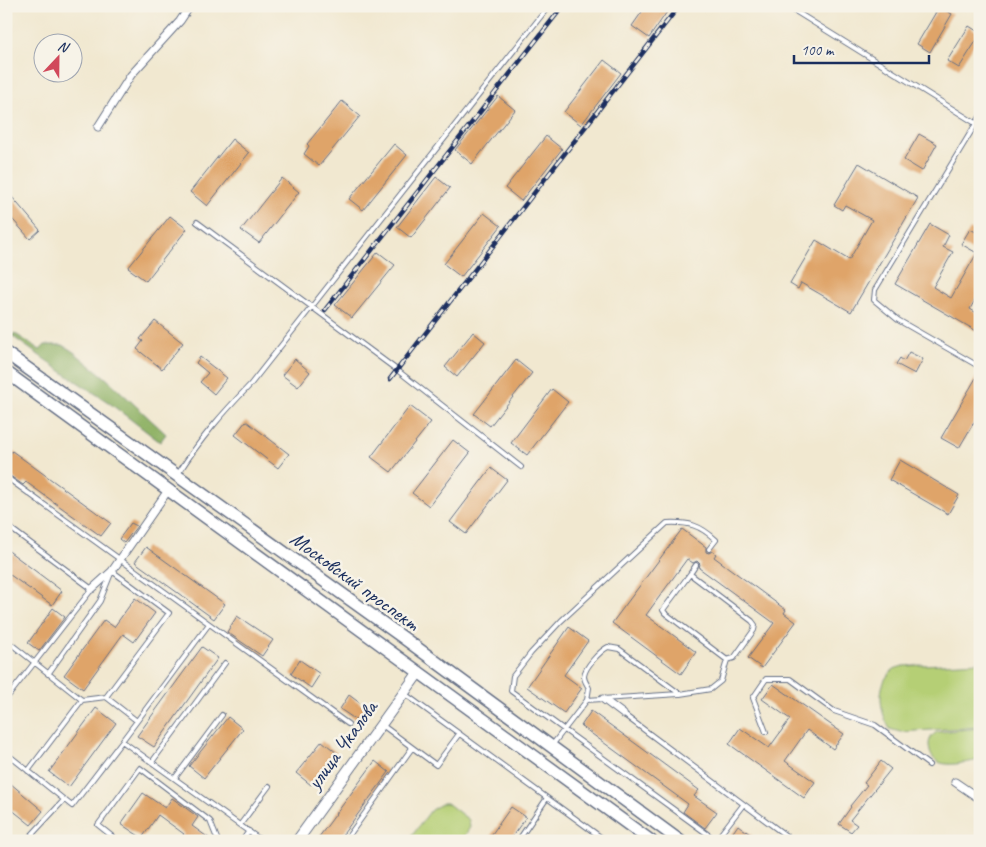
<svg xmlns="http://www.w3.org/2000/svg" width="986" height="847" font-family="Caveat,sans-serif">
<rect width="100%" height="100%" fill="#f7f3e8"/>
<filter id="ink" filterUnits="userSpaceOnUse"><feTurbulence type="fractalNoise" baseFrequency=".02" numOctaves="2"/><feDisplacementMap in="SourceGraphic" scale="10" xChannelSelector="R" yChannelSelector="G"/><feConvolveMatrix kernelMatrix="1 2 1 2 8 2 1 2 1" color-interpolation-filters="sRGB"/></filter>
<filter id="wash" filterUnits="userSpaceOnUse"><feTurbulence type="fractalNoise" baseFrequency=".0096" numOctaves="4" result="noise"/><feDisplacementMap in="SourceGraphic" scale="20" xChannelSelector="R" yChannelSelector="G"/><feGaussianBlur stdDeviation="1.12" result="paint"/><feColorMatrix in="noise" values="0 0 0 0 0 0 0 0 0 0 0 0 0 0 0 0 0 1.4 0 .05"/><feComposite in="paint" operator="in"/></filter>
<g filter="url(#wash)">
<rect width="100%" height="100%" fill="#f1e8d0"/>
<!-- green -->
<path fill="#b5cf74" stroke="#687f69" d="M980,662V727L900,732L890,729C880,713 875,684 893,670C895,668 900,667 904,666Z
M980,728V760C961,763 930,773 929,745C929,739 932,735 937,732Z
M443,803H447L469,820L470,827L462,841H408L431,810Z"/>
<!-- forest -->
<path fill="#90b266" stroke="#567062" d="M14,333L40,350L45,345H63L75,353L106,378L166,434L160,442L108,402L65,374L12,336Z"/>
<g id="blocks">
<!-- building -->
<path fill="#dfa469" d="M646,6H671L649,38L632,26Z
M939,7L952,14L930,52L917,44Z
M969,26L980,33V35L959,68L947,61Z
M604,60L621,73L581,125L564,112Z
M498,96L515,110L472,164L455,150Z
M342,101L360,116L319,166L304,154L309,146L307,144Z
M919,134L937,144L922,171L904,160Z
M546,136L562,149L521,201L505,188Z
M232,139L249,153L207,206L190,192Z
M394,144L407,155L363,210L349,199Z
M859,163L918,198L851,312L801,283L798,289L790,284L816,240L849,260L872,220L845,205L842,210L834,205Z
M436,177L450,188L411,238L397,227Z
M282,178L299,192L259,243L241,230Z
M6,190L40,230L30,239L6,212Z
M484,213L501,226L461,277L444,264Z
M170,216L187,229L146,281L128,268Z
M930,224L949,235L943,247L953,252L933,287L951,298L977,253L961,244L970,229L980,234V291L970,309L980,315V333L895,284Z
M378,252L395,265L352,318L335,305Z
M155,321L183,343L162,369L137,349L143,341L140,339Z
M473,332L485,342L457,377L445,367Z
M909,352L923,359L915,374L896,364L900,358L904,361Z
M200,357L227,378L214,394L200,382L208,373L196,363Z
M295,359L310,372L298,387L282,375Z
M516,360L532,373L490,426L474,414Z
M980,371V412L959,448L941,438Z
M552,389L568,402L527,455L511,443Z
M410,406L431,422L391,472L371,457Z
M246,421L289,454L278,468L235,435Z
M453,440L470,453L429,506L412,493Z
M12,451L111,523L101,536L26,482L23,485L6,473V459Z
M900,460L959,495L948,514L889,480Z
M491,468L507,480L466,534L450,522Z
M131,523L137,526L124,543L119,539Z
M682,529L706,547V552L709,553L712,551L716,554L714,557L786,610L784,613L796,622L762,668L748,658L774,623L699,568L700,564L697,561L693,563L687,559L646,615L696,652L681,674L612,623Z
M146,547L225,604L214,619L135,562Z
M6,549L62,591L52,605L6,572Z
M135,598L155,613L134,642L123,634L83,689L64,675L104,620L114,627Z
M53,608L65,617L39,651L28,643Z
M237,616L273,640L262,656L227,632Z
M569,627L588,641L564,675L582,688L564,713L527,687Z
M202,647L218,658L154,747L137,736Z
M300,660L320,674L311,688L291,674Z
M773,684L844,734L833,749L807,730L785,761L815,782L804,798L729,744L740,728L769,748L790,719L762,699Z
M349,695L368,709L359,722L340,709Z
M96,708L116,723L69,787L49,772Z
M591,711L699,790L694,796L717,812L705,828L683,812L688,804L581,726Z
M228,717L243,729L204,778L189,766Z
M322,741L337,753L311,785L296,773Z
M375,761L389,772L338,841H316Z
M881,761L891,769L850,820L857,825L851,832L839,824L851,807L850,806L867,785L864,783Z
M10,783L43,811L31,825L6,805V788Z
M143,793L165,808L172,798L198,817L192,826L213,841H179L184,834L158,815L142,838L121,824Z
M511,807L526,817L509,841H487Z
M738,825L759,841H727Z"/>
</g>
</g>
<g filter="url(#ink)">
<use href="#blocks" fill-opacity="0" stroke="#667086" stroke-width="1"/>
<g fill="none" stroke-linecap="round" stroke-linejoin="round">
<defs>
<path id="lane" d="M787,6L980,126
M980,117L875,290L874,300L898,320L980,367
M197,222L397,370L521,467
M178,474C200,439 222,414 250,385L549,6
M6,477L348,724
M6,525L92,589L6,699
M709,549L716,540C700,525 689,522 667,523L561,621L531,653L513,676L511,691L717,841
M690,574L696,565
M6,640L82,700L106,697
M48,674L100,601L112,571L169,613L106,697L137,721L122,741
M405,694L606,841
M587,700L679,694
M623,714L793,841
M137,721L209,624
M382,725L436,765L459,734
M766,732L753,698L766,679H790L834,711L875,725L929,765
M553,744L587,700L589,688C587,684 584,681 584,676C585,667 600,651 608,647L619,649L680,694L711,689L721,681L727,660L665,613L663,610L690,574L752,621L755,625L754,630L734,658L727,660
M6,753L72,806L122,741L262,841
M152,762L225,663
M28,771L82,700
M175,778L222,715
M240,825L269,786
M716,840L743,805
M26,841L64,800
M118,841L98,825L140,768L210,821L218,841
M242,841L249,831
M345,841L412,748
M518,841L547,798"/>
<path id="street" d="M98,127L131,75L180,21L190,6
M92,589L112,571L169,489
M603,699L623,714
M955,782L980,799"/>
<path id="secondary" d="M297,841L419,672"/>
<path id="primary" d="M6,353L405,639L680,841
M6,372L651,841"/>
</defs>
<!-- lane casing -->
<use href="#lane" stroke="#667086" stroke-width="6"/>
<!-- street casing -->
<use href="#street" stroke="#667086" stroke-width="9"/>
<!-- secondary casing -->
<use href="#secondary" stroke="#667086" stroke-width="12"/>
<!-- primary casing -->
<use href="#primary" stroke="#667086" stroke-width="14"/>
<!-- lane -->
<use href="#lane" stroke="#fff" stroke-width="4"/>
<!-- street -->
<use href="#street" stroke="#fff" stroke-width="7"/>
<!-- secondary -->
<use href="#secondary" stroke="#fff" stroke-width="10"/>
<!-- primary -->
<use href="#primary" stroke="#fff" stroke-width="11"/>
<defs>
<path id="rail" d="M325,310L563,6
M390,379L679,6"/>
</defs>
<!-- rail casing -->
<use href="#rail" stroke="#1b2f5e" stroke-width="4.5"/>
<!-- rail -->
<use href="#rail" stroke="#f7f3e8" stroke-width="2.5" stroke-dasharray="8" stroke-linecap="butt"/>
</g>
</g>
<g text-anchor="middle" stroke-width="5" stroke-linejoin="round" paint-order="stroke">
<!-- street labels -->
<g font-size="21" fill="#1b2f5e" stroke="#f7f3e8">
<text transform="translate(355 581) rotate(36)" y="7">Московский проспект</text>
<text transform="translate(342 745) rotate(-54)" y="7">улица Чкалова</text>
</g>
</g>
<!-- margin -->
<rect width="986" height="847" fill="none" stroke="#f7f3e8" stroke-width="25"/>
<!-- north arrow -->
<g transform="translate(58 58) rotate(22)"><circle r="24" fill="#f7f3e8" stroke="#9fa5b1"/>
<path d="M0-4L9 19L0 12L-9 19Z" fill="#d1495b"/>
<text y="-8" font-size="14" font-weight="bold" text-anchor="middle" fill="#1b2f5e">N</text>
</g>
<!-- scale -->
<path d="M794 55v8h135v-8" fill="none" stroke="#1b2f5e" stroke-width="2.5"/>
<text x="801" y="55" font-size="15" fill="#1b2f5e" stroke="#f7f3e8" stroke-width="4" paint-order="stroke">100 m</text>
</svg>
